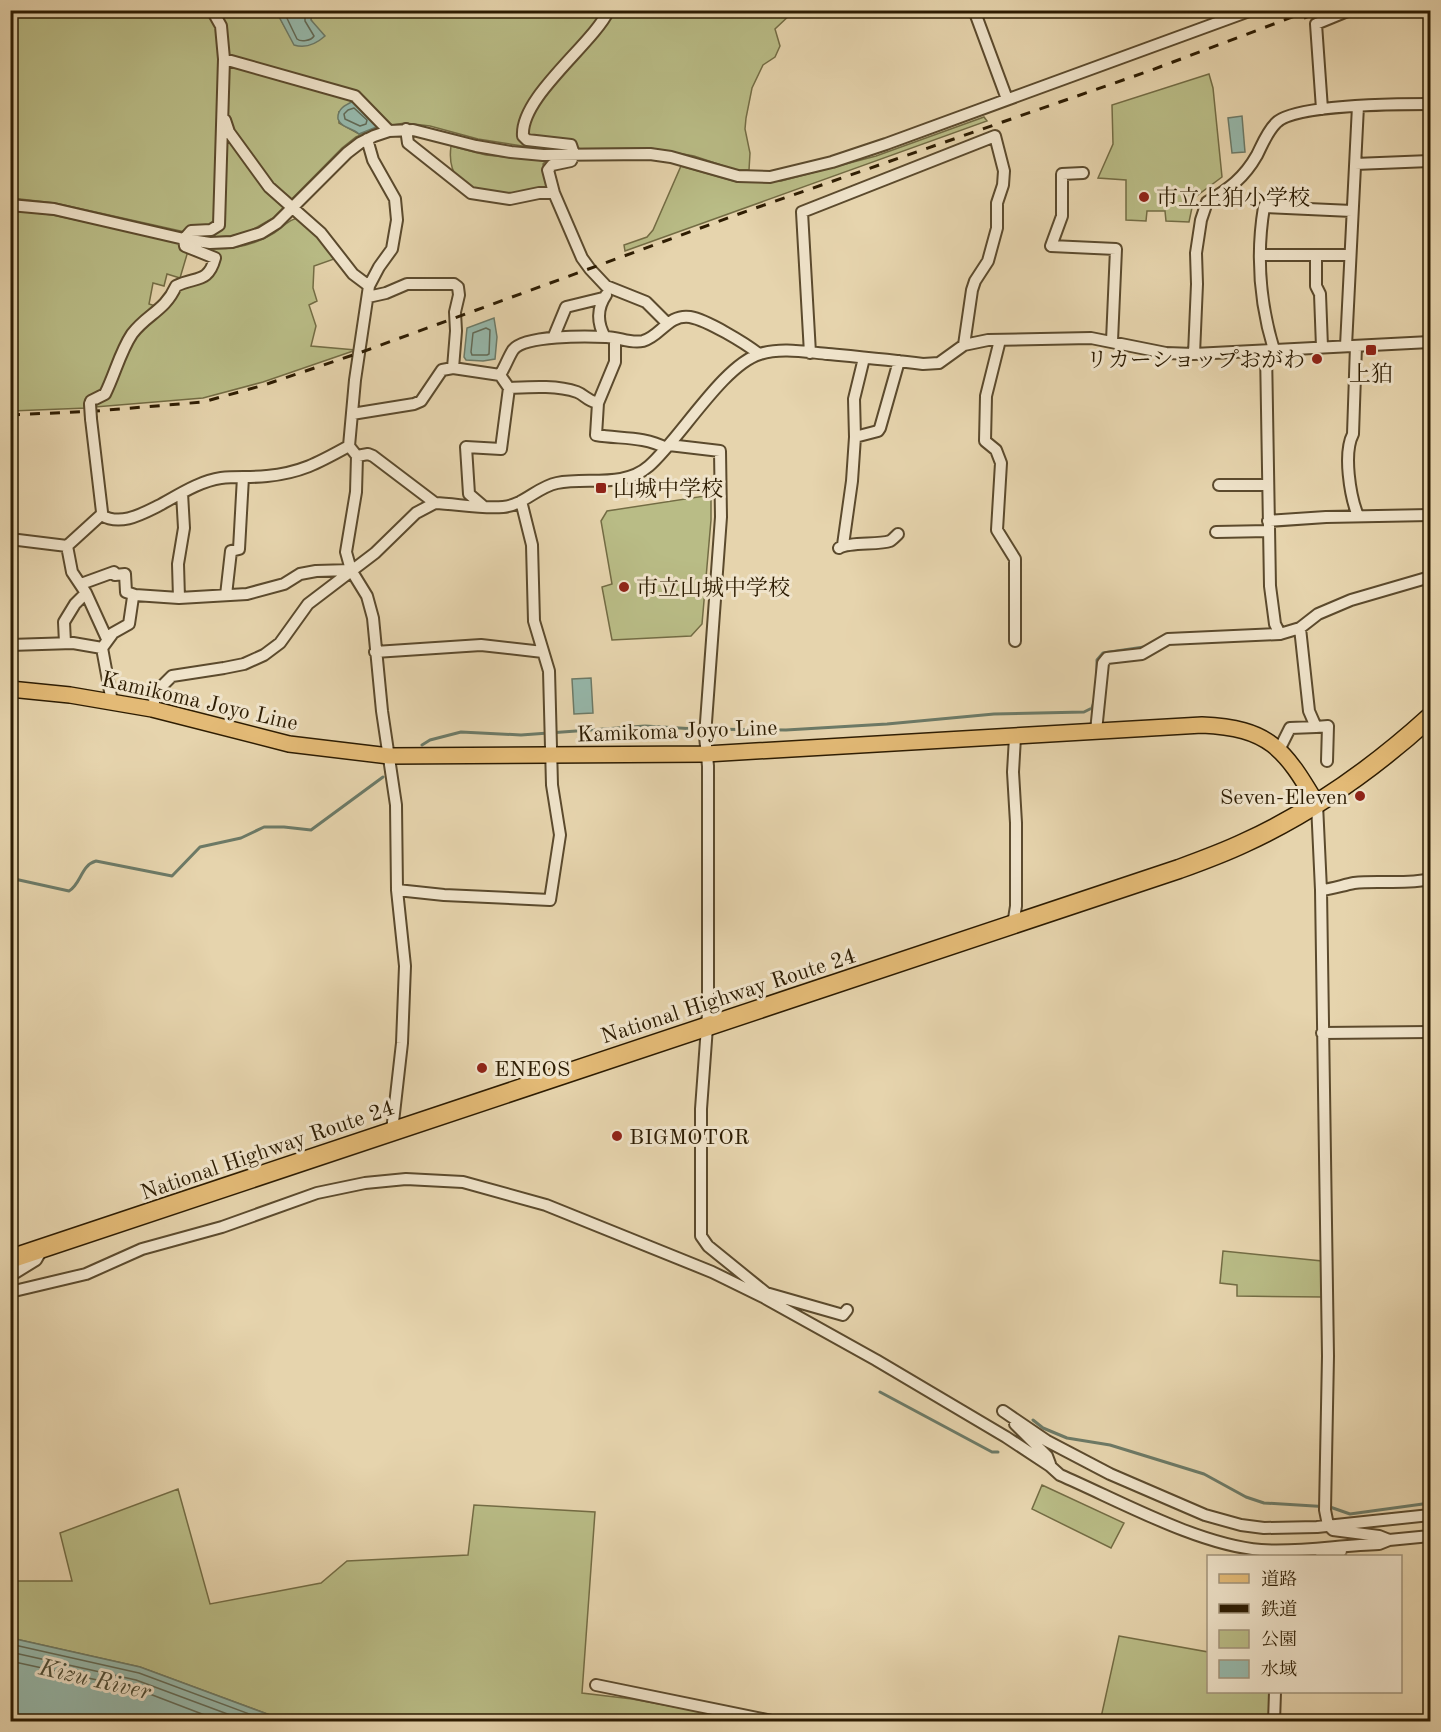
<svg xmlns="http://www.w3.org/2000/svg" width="1441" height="1732" font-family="'Old Standard TT','Noto Serif JP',serif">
<rect width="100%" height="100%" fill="#e6d4ad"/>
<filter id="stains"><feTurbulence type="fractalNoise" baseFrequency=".00333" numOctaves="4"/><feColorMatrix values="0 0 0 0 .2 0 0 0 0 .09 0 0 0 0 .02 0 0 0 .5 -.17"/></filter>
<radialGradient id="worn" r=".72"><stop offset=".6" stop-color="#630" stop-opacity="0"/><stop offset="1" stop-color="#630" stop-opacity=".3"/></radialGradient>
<!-- green -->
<path fill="#b9bc86" stroke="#736c44" stroke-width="1.5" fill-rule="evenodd" d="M11,11H276L286,29H317L311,20V11H794L775,29L780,46L775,57L763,65L752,88L746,118L745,129L750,153L749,170H736L694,156L650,148L541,149L478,139L430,126L405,123L380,127L356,137L342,148L273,218L250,231L231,236L211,237L185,232L55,203L11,198ZM339,112L379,126L359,134L339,123Z
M1209,74L1213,88L1222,177L1194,198L1189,222L1166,221L1165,211H1147L1146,221L1126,220V180L1098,178L1113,144L1112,105Z
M984,117L987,121L625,251L624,245L647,237L653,230L681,166L737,182L781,181L876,156Z
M451,146L486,155L546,161L543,164L549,190C512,197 443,204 451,146Z
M10,210L53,215L178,242L188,251L180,278L167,274L164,286L153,283L149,304L159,307L140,322L105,389L87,408L11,411Z
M302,217L337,258L314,266L313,288L317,301L309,305L316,326L311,346L356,350L263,382L203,398L95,407L93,402L106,395L131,341L178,288L201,281L217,256L190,246C219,251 247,250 274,233C285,226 288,219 302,217Z
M711,495V520L702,624L691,636L612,640L602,587L612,584L601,521L607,511Z
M1223,1251L1322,1261L1323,1297L1237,1296V1285L1220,1283Z
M1042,1485L1124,1523L1111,1548L1032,1509Z
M178,1489L210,1604L321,1583L347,1561L468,1555L474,1505L595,1512L582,1693L632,1699L751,1721H286L140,1667L11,1638L10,1567L15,1581H72L60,1533Z
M1119,1636L1208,1652V1692H1272V1721L1100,1722Z"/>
<!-- water -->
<path fill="#96b8ab" stroke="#6c7a67" stroke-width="1.5" d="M276,11H311V20L325,36C316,44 306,49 294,45Z
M354,101L379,126L359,134C352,127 342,129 338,119C337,109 345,105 354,101Z
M1242,116L1245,152L1232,153L1228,118Z
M494,318L497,337L495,359L483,361L466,360L464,357L467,328Z
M591,678L593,713L574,714L572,679Z
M11,1638L140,1667L286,1721H11Z"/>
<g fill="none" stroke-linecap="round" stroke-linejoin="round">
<!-- shore -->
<path stroke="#626a56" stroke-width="1.5" d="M283,10L297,39C301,42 311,41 314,36L305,21V10
M354,108L367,120L366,124L360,126L345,119L344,114L348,110Z
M486,328L490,330L489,354L487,355H472L471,352L473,333Z
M10,1644L139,1673L271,1722
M10,1652L136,1680L249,1722
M10,1661L134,1688L223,1722"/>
<!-- stream -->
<path stroke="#6c7a67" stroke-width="3" d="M1097,674V660L1103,653L1144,647
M422,745L430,740L461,732L521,735L645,726L696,729L786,730L887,724L994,714L1084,712L1092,708L1094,702
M10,878L69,891C81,884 81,865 96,861L172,876L200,847L241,838L264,827H284L311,830L383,777
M880,1392L992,1452H998
M1033,1420L1043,1428L1067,1438L1110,1445L1204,1474L1246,1497L1264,1503L1330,1507L1350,1514L1430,1503
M716,1722L719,1716"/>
<defs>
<path id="street" d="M974,10L1007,99
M224,59L355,96L389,131
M1322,109L1316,24L1350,10
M225,120L229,132L269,187L321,233L353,274L369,286
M406,129L408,143L471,193L510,199L539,193H554L582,258L590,269L606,286L646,302L667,323
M367,139L373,160L395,199L397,220L392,249L379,267L369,286L355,380L349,446L357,456L356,492L346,552L351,570L367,596L373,618L382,711L396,805L397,890L405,966L402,1043L392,1131
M1355,164L1430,161
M1083,173L1062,174V216L1051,246L1116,249L1112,341
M554,193L548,170L552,165L571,161L574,154L571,145L527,140L523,136C520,97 592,45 609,10
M10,205L54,209L184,239L210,243L232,242L261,233L277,223L347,153L360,143L374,136L389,131L413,130L476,146L511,152L543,155L650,154L671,157L738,176L770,177L832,162L886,144L1252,10
M1260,255H1349
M1316,256V286L1320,294L1322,347
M368,297L386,293L407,284H454L458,287L459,295L455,312L456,331L453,368
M554,336L566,307L603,298
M605,337C597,323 597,308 606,295
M615,339V362L598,403L596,435C620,439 644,436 666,448
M1000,340L986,396L985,441L996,450L1001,463L997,530L1015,559V641
M1346,346L1358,106
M1356,346L1353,434C1343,453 1350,496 1358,516
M1274,350C1260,304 1256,255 1264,207L1352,211
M1266,351L1270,586L1275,624L1280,634
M810,353L802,212L995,136L1004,171L1003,185L997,203V228L988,261L975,281L972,290L964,345
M1194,354L1197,284L1196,253L1201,220L1207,202C1229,189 1244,178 1257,155C1262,145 1267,132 1276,123C1294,104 1402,104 1430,104
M500,375C505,367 508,358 513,350C524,335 587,336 606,337C619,337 630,344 643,341C661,336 668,314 690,317C707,320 745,343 759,354
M90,404L91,401L105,394C115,374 120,352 132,334C147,314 165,311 176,286C196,276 208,284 215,258L185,246L184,239L191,231L211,230L219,225L224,59L221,26L212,10
M352,414L414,404L421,401L442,370L453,368L500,375L509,388C530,387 557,385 577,392C585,395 587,401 598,403
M855,437L878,431L880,428L899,361
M669,445L720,451L721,517L705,736L708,766V1013L701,1109V1236L708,1246L766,1293L843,1315L847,1310
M357,456L368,454L373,456L435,503
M1219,485H1267
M483,506L469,494L466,447L501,449L509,388
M101,515C120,526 140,515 158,506C177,496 199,481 221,478C236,476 252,478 267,476C301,473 320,462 349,446
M1268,521L1326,517L1430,515
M1216,532L1269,531
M10,539L67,546L101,515L102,512L91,419
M843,545L852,481L855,437L854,399L864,358
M67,546L72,572L86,593L107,639
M839,548C848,542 879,545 890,541C892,540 897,535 898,534
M81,584L114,572L115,575L125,574L126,592L135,595
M226,595L231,551L239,549L243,477
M179,598L178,564L184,528L182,493
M65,643L64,622L75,604L86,593
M10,645L73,643L102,648
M375,652L481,645L543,652
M112,702L102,648L113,633L129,624L133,597L135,595L179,598L247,594L284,584L300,574L316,571L351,570
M152,709L157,691L172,676L224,668L244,664L264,655L280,643L308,604L375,553L416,513L435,503C457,504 482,509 503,507C524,505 537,487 557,483C587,477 624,488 649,466C680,439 723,365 760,354C781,347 806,352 828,354C859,357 891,360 923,364L939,363L964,345L988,340L1091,338L1166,353L1194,354L1430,342
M1316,727L1328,726L1327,761
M1096,731L1103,663L1107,658L1142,654L1168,639L1280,634L1300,628L1318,614L1351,600L1430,577
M1279,750L1290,728L1316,727L1309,711L1300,628
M1317,804L1321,890L1328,1356L1325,1510L1328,1525L1333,1530L1379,1536L1389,1540
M397,890L444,895L550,900L560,835L552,785L549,671L534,621L532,545L521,501
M1321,890C1333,889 1343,885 1354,883C1379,880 1405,885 1430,879
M1013,925L1016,906V823L1013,772L1015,737
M1322,1033L1430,1032
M10,1276L36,1260L43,1248
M10,1292L86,1274L142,1249L222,1227L317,1193L365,1183L406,1179L463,1182L546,1205L712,1272L763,1297L876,1360L1006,1437L1050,1466L1060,1475C1118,1500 1198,1545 1261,1550C1300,1553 1340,1545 1379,1544L1389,1540L1430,1536
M1003,1411L1047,1441L1110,1474L1205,1515L1241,1525L1264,1528L1317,1527L1430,1515
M1015,1424L1047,1456L1050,1464
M1321,1556L1341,1551
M596,1685L777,1722
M1274,1722L1275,1692"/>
<path id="primary" d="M10,689L70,695L152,709L289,744L389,756L706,754L1202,725C1269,728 1284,748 1317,804"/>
<path id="highway" d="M10,1259L1179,869C1201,861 1223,853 1244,843C1312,812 1375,767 1430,717"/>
</defs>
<!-- street casing -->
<use href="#street" stroke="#5b4a2d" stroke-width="14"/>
<!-- primary casing -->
<use href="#primary" stroke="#2d1c02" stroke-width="18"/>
<!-- highway casing -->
<use href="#highway" stroke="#2d1c02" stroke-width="21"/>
<!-- street -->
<use href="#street" stroke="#efe3ca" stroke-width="10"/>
<!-- primary -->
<use href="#primary" stroke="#e3ba76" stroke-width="15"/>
<!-- highway -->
<use href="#highway" stroke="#e3ba76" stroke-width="18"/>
<!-- rail -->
<path stroke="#2d1c02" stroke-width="3" stroke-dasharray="10 10" stroke-linecap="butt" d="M1304,18L1325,10
M10,415L96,411L203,402L264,385L359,353L747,211L1149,71L1311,10"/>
<defs>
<path id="street-bridge" d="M90,404L91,419"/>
</defs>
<!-- street-bridge casing -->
<use href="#street-bridge" stroke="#5b4a2d" stroke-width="14" stroke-linecap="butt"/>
<!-- street-bridge -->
<use href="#street-bridge" stroke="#efe3ca" stroke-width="10"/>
</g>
<!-- markers -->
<g fill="#8f2418" stroke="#efe3ca" stroke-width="2">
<circle cx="1144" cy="197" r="6"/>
<rect x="1365" y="344" width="12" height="12" rx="3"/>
<circle cx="1317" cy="359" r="6"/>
<rect x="595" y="482" width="12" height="12" rx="3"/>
<circle cx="624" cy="587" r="6"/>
<circle cx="1360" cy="796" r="6"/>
<circle cx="482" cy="1068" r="6"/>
<circle cx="617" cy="1136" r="6"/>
</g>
<g text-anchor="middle" stroke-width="6" stroke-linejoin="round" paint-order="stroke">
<!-- poi labels -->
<g font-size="22" fill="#2d1c02" stroke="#efe3ca" text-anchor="start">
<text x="1156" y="205">市立上狛小学校</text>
<text x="1305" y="367" text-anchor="end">リカーショップおがわ</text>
<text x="1371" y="381" text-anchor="middle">上狛</text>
<text x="613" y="496">山城中学校</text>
<text x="636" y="595">市立山城中学校</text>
<text x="1348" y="804" text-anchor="end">Seven-Eleven</text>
<text x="494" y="1076">ENEOS</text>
<text x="629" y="1144">BIGMOTOR</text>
</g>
<!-- street labels -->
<g font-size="22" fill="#2d1c02" stroke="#efe3ca">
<text transform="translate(200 700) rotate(13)" y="8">Kamikoma Joyo Line</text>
<text transform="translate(677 730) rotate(-2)" y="8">Kamikoma Joyo Line</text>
<text transform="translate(728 995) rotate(-18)" y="8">National Highway Route 24</text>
<text transform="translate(267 1149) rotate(-19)" y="8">National Highway Route 24</text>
</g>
<!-- water labels -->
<g font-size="24" font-style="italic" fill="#4c4b35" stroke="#efe3ca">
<text transform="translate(95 1679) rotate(13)" y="8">Kizu River</text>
</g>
</g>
<!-- margin -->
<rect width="1441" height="1732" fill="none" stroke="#e6d4ad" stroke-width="36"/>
<rect x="12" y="12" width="1417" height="1708" fill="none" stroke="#2d1c02" stroke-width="3"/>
<rect x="18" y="18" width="1405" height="1696" fill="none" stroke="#2d1c02" stroke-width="1.5"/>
<!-- legend -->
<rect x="1207" y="1555" width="195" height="138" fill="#efe3ca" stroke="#a1937a" stroke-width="1.5"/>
<rect x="1219" y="1574" width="30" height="9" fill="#e3ba76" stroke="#a1937a" stroke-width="1.5"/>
<text x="1261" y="1585" font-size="18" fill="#2d1c02">道路</text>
<rect x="1219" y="1604" width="30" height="9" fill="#2d1c02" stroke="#a1937a" stroke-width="1.5"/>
<text x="1261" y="1615" font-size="18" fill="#2d1c02">鉄道</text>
<rect x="1219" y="1630" width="30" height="18" fill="#b9bc86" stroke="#a1937a" stroke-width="1.5"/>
<text x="1261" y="1645" font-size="18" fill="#2d1c02">公園</text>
<rect x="1219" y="1660" width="30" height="18" fill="#96b8ab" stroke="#a1937a" stroke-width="1.5"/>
<text x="1261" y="1675" font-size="18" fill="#2d1c02">水域</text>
<rect width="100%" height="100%" filter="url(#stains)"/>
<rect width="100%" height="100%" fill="url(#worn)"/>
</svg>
